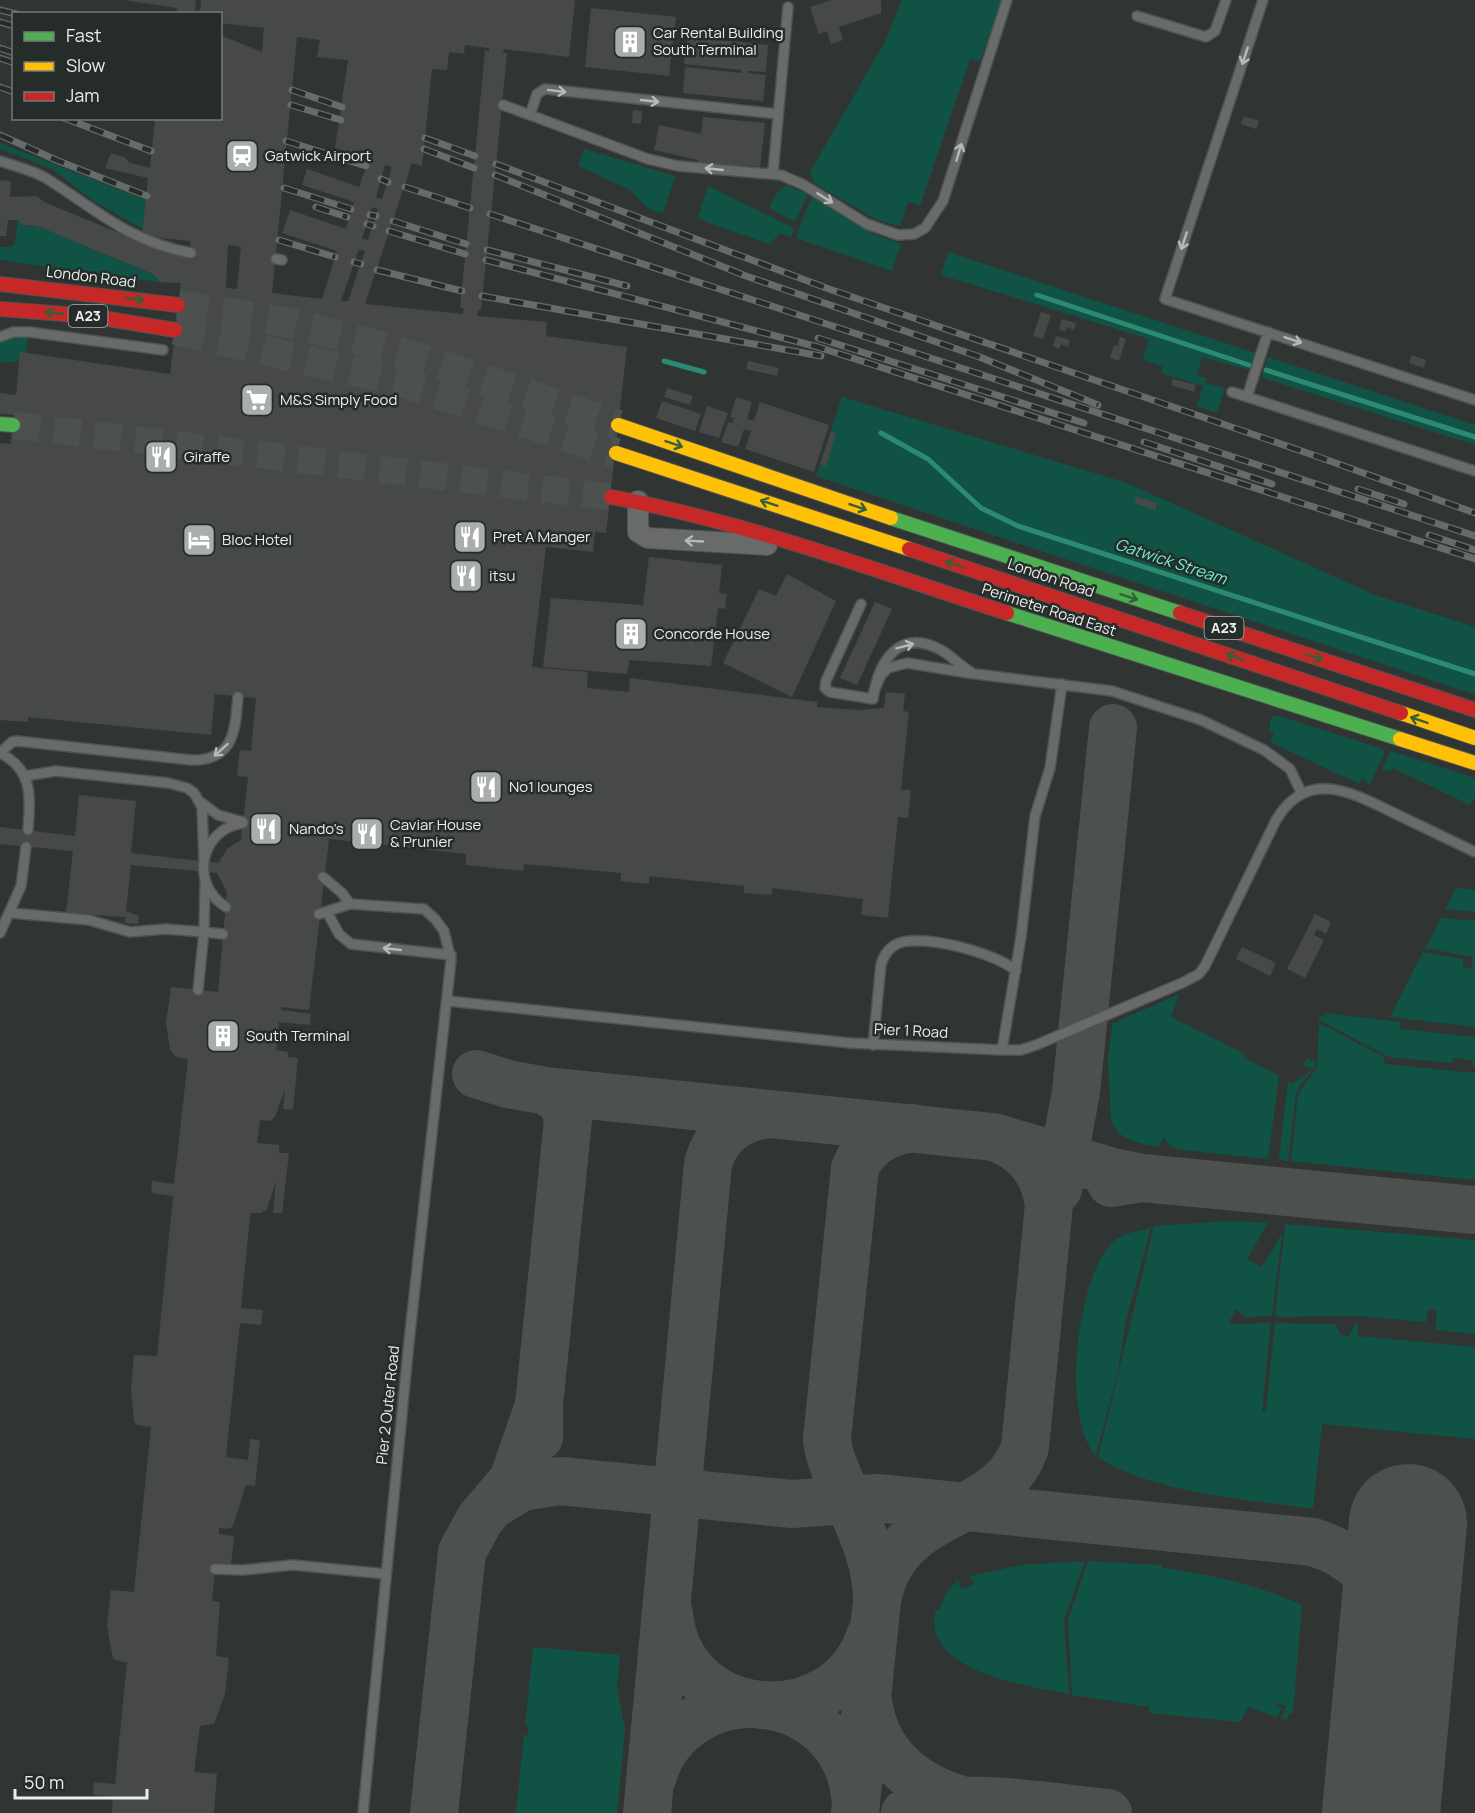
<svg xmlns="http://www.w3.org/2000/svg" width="1475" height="1813" font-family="Manrope,sans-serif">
<rect width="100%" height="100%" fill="#303533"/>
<!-- green -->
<path fill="#105344" d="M902,0H1002L980,61L970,59L920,206L908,202L900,226L877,220L814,183L810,172L885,42Z
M0,143L146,200L143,229L95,202L52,169L0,149Z
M584,149L675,176L663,214L646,207L629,189L578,166Z
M786,185L808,194L795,222L769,208L777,193Z
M708,186L794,228L791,237L781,233L769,244L698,219Z
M813,197L873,234L901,244L892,271L796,238L806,210Z
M18,220L27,227L37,226L153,274L165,283L0,260V247H11L15,243Z
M948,252L1255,353L1249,370L1202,357L1197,375L1207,378L1206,383L1225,388L1217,413L1197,406L1203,386L1161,373L1162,366L1143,360L1149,339L941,275Z
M28,335L26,353L20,361L0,363V343L15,336Z
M1268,357L1475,425V445L1263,378L1262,375Z
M842,397L1127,483L1375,595L1475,627V695L816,476Z
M1276,715L1383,749L1384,754L1369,786L1366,781L1361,779L1359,784L1270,742L1274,734L1269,731L1271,718Z
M1391,751L1475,778V797L1470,805L1393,768L1391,772L1382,769Z
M1456,888L1475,890V912L1445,909Z
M1441,918L1475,921V1027L1390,1017L1423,952L1464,959L1462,967L1471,969L1473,957L1425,948Z
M1179,994L1171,1017L1245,1054L1244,1057L1279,1076L1268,1159L1183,1150L1171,1147L1163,1137L1160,1147C1140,1143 1119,1142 1111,1120L1108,1059L1112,1024Z
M1325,1013L1400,1022V1029L1475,1037V1066L1472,1065L1473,1060L1453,1058L1452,1063L1389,1057L1319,1020V1016L1325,1017Z
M1319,1023L1384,1057V1064L1475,1073V1180L1291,1161L1298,1094L1317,1068Z
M1307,1058L1316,1062C1312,1075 1300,1081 1296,1094L1288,1161L1279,1160L1288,1081L1293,1084L1312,1069L1303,1065Z
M1233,1221L1268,1223L1247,1259L1262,1267L1282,1233L1272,1316L1245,1317L1236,1309L1228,1324L1271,1323L1262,1411H1266L1275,1323L1335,1324L1341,1335L1349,1336L1355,1324H1358V1336L1475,1347V1439L1322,1424L1313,1509C1242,1498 1162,1495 1098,1458L1154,1226Z
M1285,1224L1475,1240V1334L1435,1330L1437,1310L1428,1309L1426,1322L1359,1316L1275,1317Z
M1151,1228L1126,1320L1118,1371L1096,1456C1061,1418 1076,1277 1113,1242C1122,1233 1139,1231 1151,1228Z
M1085,1561L1064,1620L1069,1694C1028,1687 919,1670 936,1610L939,1611L947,1592L958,1580L961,1589L975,1584L970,1576L1020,1565Z
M1088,1561L1162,1565V1568C1210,1574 1255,1584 1302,1605L1293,1713H1289L1287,1720L1281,1718L1286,1706L1277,1703L1276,1707L1282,1708L1277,1717L1248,1707L1240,1722L1149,1713V1707L1072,1695L1068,1619Z
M533,1647L620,1655L617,1687L625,1730L617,1813H516L524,1735H528L529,1725H525Z"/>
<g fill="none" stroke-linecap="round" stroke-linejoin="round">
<!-- stream -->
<path stroke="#2c8972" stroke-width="5" d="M1037,295L1249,365
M664,361L704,372
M1266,370L1475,437
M881,433L928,459L981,508L1018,526L1475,674"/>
<!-- taxiway -->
<path stroke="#4c504e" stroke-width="48" d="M476,1074L508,1084L547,1091L993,1137L1113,1172L1142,1178
M1111,1183L1142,1178L1475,1210
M1058,1189L1076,1092L1113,728
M539,1437V1405L568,1120L564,1104L547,1091
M494,1504L522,1487L560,1481L792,1504L877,1498L1313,1542C1352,1554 1390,1585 1395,1629C1396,1645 1394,1663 1394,1680
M877,1601C894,1503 1000,1523 1025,1447L1049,1205C1045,1176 1031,1153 1003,1141
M669,1613C678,1724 836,1740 871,1634
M868,1701C875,1754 910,1784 958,1799
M765,1705C813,1711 851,1748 855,1796
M653,1776C665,1732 708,1703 753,1704
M434,1813L462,1552L480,1519L513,1480L539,1405
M647,1813L708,1164C716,1134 739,1117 770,1114
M855,1813L877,1601C877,1564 863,1533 848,1500C840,1479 829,1461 827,1439L855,1168C866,1142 887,1132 913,1128
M905,1813C953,1788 1053,1808 1108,1813"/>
<!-- runway -->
<path stroke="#4c504e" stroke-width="118" d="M1381,1813L1408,1523"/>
</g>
<!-- building -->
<path fill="#464948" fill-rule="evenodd" d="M124,0H196L195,14H176L177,8Z
M201,0H575L569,57L504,49L503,53H507L496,164L481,310H478L477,316L547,322L546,336L627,347L606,533L595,532L593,552L546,547L532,667L588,672L587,688L629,692L630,678L817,702V707L858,710L884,708L886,692L905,694L903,711L909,712L901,790H911L908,818L898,817L888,918L861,915L863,899L772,888V895L744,893V886L649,876V884L621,881V873L524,864L523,871L466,865V854L329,839L309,1010L281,1007V1010L311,1014L310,1025L279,1022L276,1050L288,1052V1057L298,1058L293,1110L283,1109L285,1089L275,1117L270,1121L260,1120L257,1143L279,1145V1153H289L282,1213H273L276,1181L267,1209L261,1213H251L250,1217L241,1308L263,1310L261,1325L240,1323L226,1457L248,1460L250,1439L260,1440L255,1486L246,1485L233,1526L229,1529L219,1528V1534L234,1536L231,1565L216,1564L212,1601L220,1602L216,1656L229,1658L225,1694L214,1724L200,1726L194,1772L217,1774L214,1813H112L113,1797L93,1795L94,1782L115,1784L127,1663L113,1659L107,1626L111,1590L134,1592L151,1427L137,1425L134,1421L131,1389L134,1355L157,1356L173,1196L151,1193L152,1181L174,1184L188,1059L176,1057L170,1050L166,1023L171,987L218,992L227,892L217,873L131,865L126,911L139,916L138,924L125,923V917L66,913L73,851L0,844V827L75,836L79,795L136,801L131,853L218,863L228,848L241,840L248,777L237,776L240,750L251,751L256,698L215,694L211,735L28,717V722L0,720V443L11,444L14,415L0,414V393L16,395L20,352L170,374L181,283L160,282L153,274L37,226L23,225L18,220H8L6,236H0V180L11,181L10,197L37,196L44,202L165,252L189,257L191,241L142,236L148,178L105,168L111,153L124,157L130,163L150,168L155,118H220V35L262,52L264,28L220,23V14H200ZM297,37L320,40L317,57L348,60L335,148L369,159L359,187L307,169L302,185L354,202L346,229L290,210L282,233L337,251L322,299L272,293ZM465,45L489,48V51H485L476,145L460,308H464L463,314L365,304L412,163L422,166L432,69L447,70L449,52L464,54ZM385,165L392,167L382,199L376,197ZM372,207L378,209L368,240L362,239ZM228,245L241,247L237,289L226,288ZM359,249L365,251L348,301H341Z
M831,0H881V13L839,27L843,40L831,44L827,31L819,34L810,7Z
M591,8L676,17L669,76L585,67Z
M687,37L768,45L766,72L748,71V73L766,75L763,101L683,93L685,67L741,73L742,70L684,64Z
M633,110L642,111L641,124L632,123Z
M1244,116L1259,121L1256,129L1241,124Z
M703,117L765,123L760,167L739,165V168L698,164V160L654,150L659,125L701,134Z
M1041,312L1051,315L1043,339L1033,336Z
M1062,319L1076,323L1074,330L1067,327L1065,332L1059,329Z
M1056,336L1070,340L1068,347L1061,344L1059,349L1053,346Z
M1120,337L1126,339L1119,361L1110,358L1114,345L1118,346Z
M1412,355L1426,360L1424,368L1409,363Z
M748,361L779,368L777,376L746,369Z
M1173,379L1196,385L1194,392L1171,385Z
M667,388L693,396L690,405L664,397Z
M736,397L752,402L747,419L754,421L760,402L829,425L814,472L745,449L751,431L744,429L738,447L721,442L728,422L732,423L734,418L730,417Z
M662,401L701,414L695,431L656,418Z
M707,406L728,413L719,438L699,432Z
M831,432L836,433L826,466L820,464Z
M1136,497L1157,503L1155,510L1134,503Z
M649,557L722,565L719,593L727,594L725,609L718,608L711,666L629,660L627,674L543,667L551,598L643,605Z
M787,574L836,601L792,697L723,663L759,589L776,596Z
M875,602L892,609L857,685L840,678Z
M1315,914L1331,922L1326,934L1317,929L1314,935L1324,940L1305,978L1287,969Z
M1242,947L1276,963L1270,976L1236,959Z"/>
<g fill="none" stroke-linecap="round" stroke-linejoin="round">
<!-- secondary-tunnel -->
<path stroke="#4c514f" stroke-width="27" stroke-dasharray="27 14" stroke-linecap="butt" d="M13,425L611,497"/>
<!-- primary-tunnel -->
<path stroke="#4c514f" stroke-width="30" stroke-dasharray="30 15" stroke-linecap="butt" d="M178,305C228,313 278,319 326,332C425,356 522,393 618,425
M175,330L398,381L616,453"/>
<defs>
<path id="lane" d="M1263,0L1165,299L1475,400
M1137,16L1206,37L1215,31L1226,0
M503,105L530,115
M778,114L545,89L537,94L530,115L648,159L678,166L781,175L804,185L867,224L898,235L914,234L925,228L943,201L1007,0
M0,161C14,166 31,170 44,177C96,209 127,241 191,253
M773,173L788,7
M276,259L282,260
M0,337L13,332H29L163,350
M1232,392L1475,471
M1247,397L1268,332
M861,604L826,681L825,688L830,692L873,699C878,662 899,627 941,650C952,656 960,666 971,672
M874,691L881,675L888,668L907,663L968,673L1112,691L1201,720L1264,750L1290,769L1302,794
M0,753L12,742L17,741L191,760C234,761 235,731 238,697
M0,753C34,770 30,798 28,830
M25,776L56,771L168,783L187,788L194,793L202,807L204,860
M202,803L218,815L243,822
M323,877L342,893L350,904
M226,907C189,884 200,829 243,823
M327,912L339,934L351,944L451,955
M11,913L89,920L130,932L166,929L204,932L205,883
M319,914L350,904L424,909L435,919L444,931L451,960L409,1342L363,1813
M0,933L21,886L26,847
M198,990L204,932L223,934
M448,1001L850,1043L1002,1050L1021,937L1035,816L1050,768L1062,684
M873,1045L881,964C884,955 889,947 899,943C923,934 997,953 1016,971
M1002,1050H1021L1036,1045L1182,983L1199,974L1205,966L1276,820C1309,765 1356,795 1400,816C1425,828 1450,840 1475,852
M215,1569L243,1570L293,1565L386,1574"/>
<path id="street" d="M638,501V532L648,538L767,545"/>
<path id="fast" d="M0,424L13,425
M891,518L1180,613
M1007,613L1400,739"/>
<path id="slow" d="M618,425L891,518
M616,453L909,549
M1401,713L1475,738
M1400,739L1475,763"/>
<path id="jam" d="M0,284L178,305
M0,309L90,316L175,330
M611,497C746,522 877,571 1007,613
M909,549L1401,713
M1180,613L1475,710"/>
</defs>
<!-- lane casing -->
<use href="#lane" stroke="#4f5352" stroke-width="12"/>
<!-- street casing -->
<use href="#street" stroke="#4f5352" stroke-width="22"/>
<!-- fast casing -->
<use href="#fast" stroke="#4f5352" stroke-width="16"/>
<!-- slow casing -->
<use href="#slow" stroke="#4f5352" stroke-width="16"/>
<!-- jam casing -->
<use href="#jam" stroke="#4f5352" stroke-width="16"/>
<!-- lane -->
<use href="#lane" stroke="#686b6a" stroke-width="9"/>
<!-- street -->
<use href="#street" stroke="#686b6a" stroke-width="20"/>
<!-- fast -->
<use href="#fast" stroke="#4caf50" stroke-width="14"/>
<!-- slow -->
<use href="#slow" stroke="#ffc107" stroke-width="14"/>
<!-- jam -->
<use href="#jam" stroke="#c62828" stroke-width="14"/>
<defs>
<path id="rail" d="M0,10L16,14
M0,22L14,26
M0,48L14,53
M0,58L14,63
M0,87L14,92
M292,90L342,107
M291,105L341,120
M64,118L151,151
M0,135L56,160L147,196
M425,138L475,156
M286,141L366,166
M424,149L474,168
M496,164L829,289L1316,456L1475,513
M495,175L746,276L977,356L1098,405
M381,179L388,182
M405,187L470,208
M284,188L351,209
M316,207L347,217
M490,214L1475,536
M370,215L376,216
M393,221L466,244
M367,224L373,226
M389,231L465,254
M279,240L335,257
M487,250L627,286
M486,260L818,347L1475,559
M354,262L361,264
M377,270L462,291
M482,296L821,356
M818,338L1084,423
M1144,442L1272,484
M1358,489L1404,504
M1429,535L1475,550"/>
</defs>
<!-- rail casing -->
<use href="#rail" stroke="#676b69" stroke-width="7"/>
<!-- rail -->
<use href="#rail" stroke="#252c2a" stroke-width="4.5" stroke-dasharray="14" stroke-linecap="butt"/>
</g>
<!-- one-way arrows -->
<defs><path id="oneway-shaft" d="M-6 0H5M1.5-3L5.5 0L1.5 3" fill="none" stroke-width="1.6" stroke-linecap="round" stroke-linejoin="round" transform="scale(1.5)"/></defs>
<g stroke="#b6bab9">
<use href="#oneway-shaft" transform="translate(1245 56) rotate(108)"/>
<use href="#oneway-shaft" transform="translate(557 91) rotate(7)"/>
<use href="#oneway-shaft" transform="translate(650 101) rotate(6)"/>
<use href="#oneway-shaft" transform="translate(959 152) rotate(-73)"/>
<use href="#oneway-shaft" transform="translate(714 169) rotate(-174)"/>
<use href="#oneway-shaft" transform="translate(825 198) rotate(32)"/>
<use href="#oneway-shaft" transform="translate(1184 241) rotate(108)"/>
<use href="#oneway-shaft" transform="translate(1293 340) rotate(18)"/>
<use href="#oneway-shaft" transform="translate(694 541) rotate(-177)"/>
<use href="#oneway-shaft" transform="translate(905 646) rotate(-15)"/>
<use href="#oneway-shaft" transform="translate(221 750) rotate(138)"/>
<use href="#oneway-shaft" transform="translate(392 949) rotate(-174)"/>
</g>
<g stroke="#356039">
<use href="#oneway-shaft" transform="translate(135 299) rotate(7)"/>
<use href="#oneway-shaft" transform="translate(54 313) rotate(-174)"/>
<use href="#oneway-shaft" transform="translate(674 444) rotate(19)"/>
<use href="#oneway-shaft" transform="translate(769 503) rotate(-162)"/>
<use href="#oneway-shaft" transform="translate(858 507) rotate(19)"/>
<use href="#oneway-shaft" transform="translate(954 564) rotate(-162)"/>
<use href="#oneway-shaft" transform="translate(1129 597) rotate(18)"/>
<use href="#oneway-shaft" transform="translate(1235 657) rotate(-161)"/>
<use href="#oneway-shaft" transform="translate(1314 657) rotate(18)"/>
<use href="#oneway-shaft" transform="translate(1419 720) rotate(-161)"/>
</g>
<!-- icons -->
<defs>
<symbol id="building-square" viewBox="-11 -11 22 22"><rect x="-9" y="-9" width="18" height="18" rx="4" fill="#a9adac" stroke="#252c2a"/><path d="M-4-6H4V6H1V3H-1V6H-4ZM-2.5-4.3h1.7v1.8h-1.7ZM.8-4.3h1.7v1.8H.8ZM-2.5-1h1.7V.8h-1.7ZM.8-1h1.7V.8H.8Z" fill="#fff"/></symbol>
<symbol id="station-square" viewBox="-11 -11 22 22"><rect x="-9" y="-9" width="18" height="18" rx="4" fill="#a9adac" stroke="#252c2a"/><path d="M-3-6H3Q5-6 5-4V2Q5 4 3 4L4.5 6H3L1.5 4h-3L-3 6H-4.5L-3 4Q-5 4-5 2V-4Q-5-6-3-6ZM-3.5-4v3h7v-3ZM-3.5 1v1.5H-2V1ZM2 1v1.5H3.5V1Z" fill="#fff"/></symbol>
<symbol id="supermarket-square" viewBox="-11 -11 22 22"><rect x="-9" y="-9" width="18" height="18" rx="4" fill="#a9adac" stroke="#252c2a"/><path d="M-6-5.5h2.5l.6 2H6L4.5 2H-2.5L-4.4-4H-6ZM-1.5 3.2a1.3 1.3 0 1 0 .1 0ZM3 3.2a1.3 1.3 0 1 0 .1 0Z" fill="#fff"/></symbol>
<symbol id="restaurant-square" viewBox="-11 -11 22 22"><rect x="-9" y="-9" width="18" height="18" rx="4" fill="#a9adac" stroke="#252c2a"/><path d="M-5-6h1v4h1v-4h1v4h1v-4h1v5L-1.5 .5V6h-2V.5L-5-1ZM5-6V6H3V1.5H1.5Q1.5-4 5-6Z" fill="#fff"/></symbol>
<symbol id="hotel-square" viewBox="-11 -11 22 22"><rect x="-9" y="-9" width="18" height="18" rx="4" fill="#a9adac" stroke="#252c2a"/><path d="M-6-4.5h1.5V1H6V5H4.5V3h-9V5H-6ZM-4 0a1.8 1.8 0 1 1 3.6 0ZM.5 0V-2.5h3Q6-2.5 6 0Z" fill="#fff"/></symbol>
</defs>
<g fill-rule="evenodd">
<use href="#building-square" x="611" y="23" width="38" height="38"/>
<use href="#station-square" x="223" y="137" width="38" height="38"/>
<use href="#supermarket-square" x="238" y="381" width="38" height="38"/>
<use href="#restaurant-square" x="142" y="438" width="38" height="38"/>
<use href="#restaurant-square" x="451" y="518" width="38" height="38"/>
<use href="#hotel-square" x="180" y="521" width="38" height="38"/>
<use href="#restaurant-square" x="447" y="557" width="38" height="38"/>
<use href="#building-square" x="612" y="615" width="38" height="38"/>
<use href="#restaurant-square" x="467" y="768" width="38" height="38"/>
<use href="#restaurant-square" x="247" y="810" width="38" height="38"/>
<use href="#restaurant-square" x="348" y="815" width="38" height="38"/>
<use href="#building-square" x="204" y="1017" width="38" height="38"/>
</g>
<g text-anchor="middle" stroke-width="5" stroke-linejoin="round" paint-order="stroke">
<!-- shield labels -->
<g fill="#252c2a" stroke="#afb4b2" stroke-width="1.5">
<rect x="68.5" y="305" width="39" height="22" rx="4.5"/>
<rect x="1204.5" y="617" width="39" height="22" rx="4.5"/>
</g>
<g font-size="14" font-weight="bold" fill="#eaeeed">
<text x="88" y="321">A23</text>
<text x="1224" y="633">A23</text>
</g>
<!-- poi labels -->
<g font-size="15" fill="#eaeeed" stroke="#252c2a" text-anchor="start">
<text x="653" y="38">Car Rental Building<tspan x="653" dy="17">South Terminal</tspan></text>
<text x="265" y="161">Gatwick Airport</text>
<text x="280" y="405">M&amp;S Simply Food</text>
<text x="184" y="462">Giraffe</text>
<text x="493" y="542">Pret A Manger</text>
<text x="222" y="545">Bloc Hotel</text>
<text x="489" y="581">itsu</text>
<text x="654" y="639">Concorde House</text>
<text x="509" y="792">No1 lounges</text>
<text x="390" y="830">Caviar House<tspan x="390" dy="17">&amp; Prunier</tspan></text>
<text x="289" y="834">Nando's</text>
<text x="246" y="1041">South Terminal</text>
</g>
<!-- street labels -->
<g font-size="15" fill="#eaeeed" stroke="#252c2a">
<text transform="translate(91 277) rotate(7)" y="5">London Road</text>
<text transform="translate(1051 578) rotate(19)" y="5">London Road</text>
<text transform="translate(1049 610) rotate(18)" y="5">Perimeter Road East</text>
<text transform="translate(911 1031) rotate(3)" y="5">Pier 1 Road</text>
<text transform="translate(388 1405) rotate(-84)" y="5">Pier 2 Outer Road</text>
</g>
<!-- water labels -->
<g font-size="16" font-style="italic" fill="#6af1ce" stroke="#252c2a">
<text transform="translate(1171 561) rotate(18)" y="6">Gatwick Stream</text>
</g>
</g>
<!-- legend -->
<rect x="12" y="12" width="210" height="108" fill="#252c2a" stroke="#747a78" stroke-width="1.5"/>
<rect x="24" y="32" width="30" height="9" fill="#4caf50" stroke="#747a78" stroke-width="1.5"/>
<text x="66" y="42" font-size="18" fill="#eaeeed">Fast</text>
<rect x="24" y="62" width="30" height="9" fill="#ffc107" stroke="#747a78" stroke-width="1.5"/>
<text x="66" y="72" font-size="18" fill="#eaeeed">Slow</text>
<rect x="24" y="92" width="30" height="9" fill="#c62828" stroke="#747a78" stroke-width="1.5"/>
<text x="66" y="102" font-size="18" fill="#eaeeed">Jam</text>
<!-- scale -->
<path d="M15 1789v9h132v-9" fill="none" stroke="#eaeeed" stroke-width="3"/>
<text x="24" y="1789" font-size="18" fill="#eaeeed" stroke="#252c2a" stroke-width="4.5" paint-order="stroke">50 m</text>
</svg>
